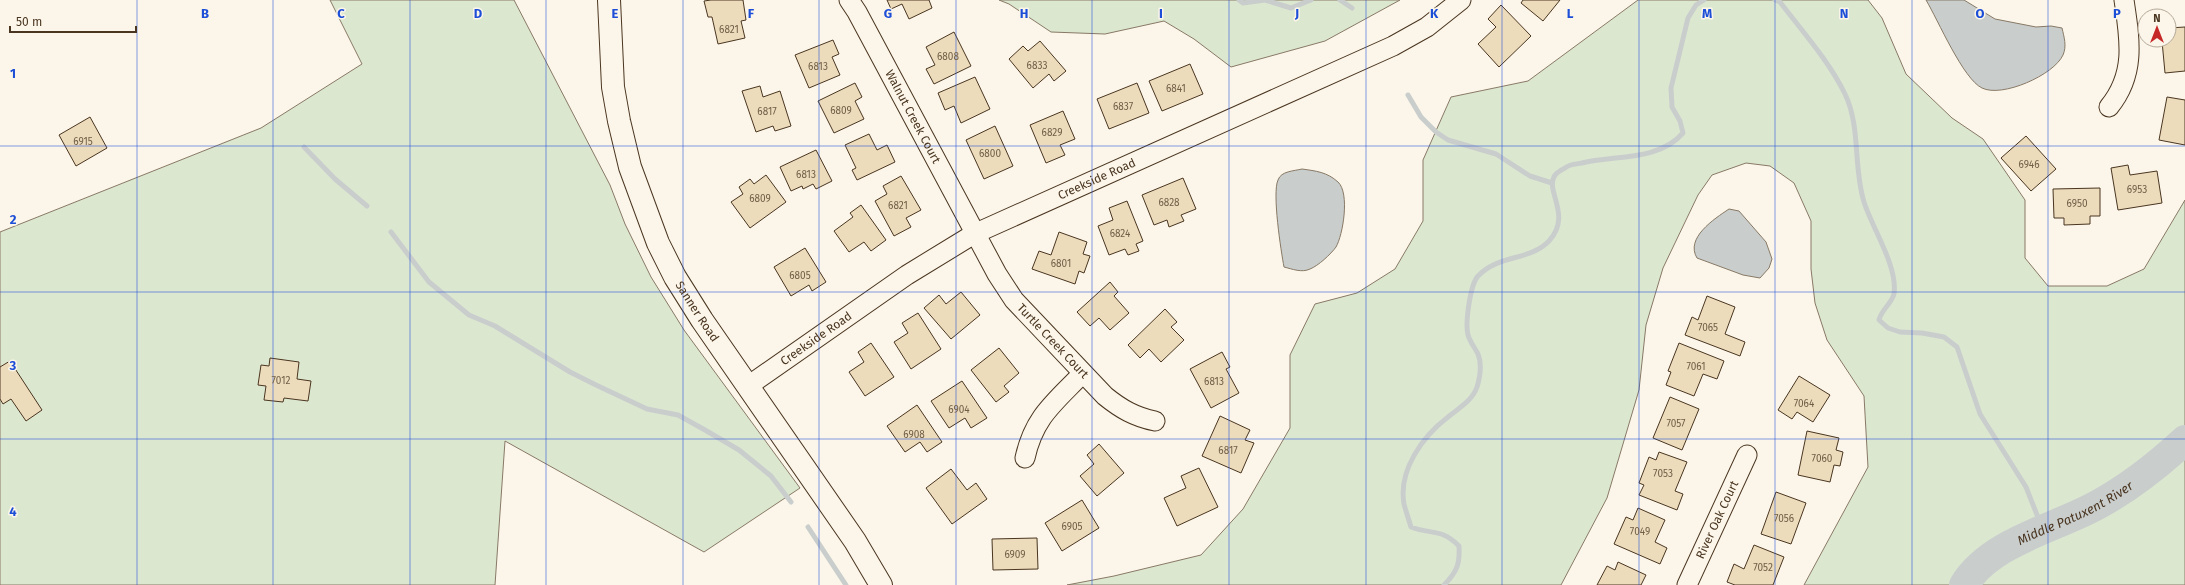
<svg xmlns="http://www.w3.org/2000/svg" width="2185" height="585" font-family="'Fira Sans',sans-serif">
<rect width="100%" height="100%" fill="#fbf6e9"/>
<!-- green -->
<path fill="#dce7d0" stroke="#887966" d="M330,0H514L610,185L625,224L651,277L684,330L800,488L704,552L505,441L495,585H0V232L261,128L362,64Z
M999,0H1400L1325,41L1231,67L1194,39L1164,21L1105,34L1051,32L1009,4Z
M1638,0H1868L1882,18L1906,74L1952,118L1983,139L2025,200V258L2048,286H2107L2144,269L2185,200V585H1804L1868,467L1864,396L1827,340L1815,303L1811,269V221L1794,183L1770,166L1746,163L1712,175L1698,195L1663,268L1646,325L1639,390L1607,498L1561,585H1067L1114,576L1201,555L1243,509L1290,428V355L1315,304L1357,293L1395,269L1423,221V160L1451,97L1528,81Z"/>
<!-- water -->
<path fill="#c9cecd" stroke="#887966" d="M1926,0H1964L1995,19L2036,27L2051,26L2062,28C2064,37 2067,46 2063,55C2054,75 2002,98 1982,88C1963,79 1938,20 1926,0Z
M1302,169C1316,171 1327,172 1338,182C1350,193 1343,235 1336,247C1331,254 1318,266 1310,269C1302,273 1292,269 1284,267C1281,251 1272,193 1278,180C1281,171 1294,171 1302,169Z
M1729,209L1739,211L1766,242L1772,259L1769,268L1760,278L1743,275L1697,258C1685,238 1714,219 1729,209Z"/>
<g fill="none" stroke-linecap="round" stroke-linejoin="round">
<!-- stream -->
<path stroke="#c9cecd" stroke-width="5" d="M1239,0L1243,3L1265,0L1291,8L1311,0
M1340,0L1352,8
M1775,0L1780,2C1802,31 1829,61 1845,94C1861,127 1853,167 1864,202C1872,228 1898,266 1894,294C1892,303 1881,310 1879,320L1888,328L1900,332L1922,333L1944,337L1957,347L1980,414L2026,487L2043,530
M1408,95L1421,117L1436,132L1448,140L1496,154L1530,176L1552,183
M304,147L335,179L367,206
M391,232L429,282L469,315L495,326L570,372L596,385L647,409L678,415L705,430L739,450L771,476L791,502
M808,527L846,585
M1444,585C1457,572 1460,564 1459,546C1441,528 1432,535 1411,527C1409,520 1406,512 1404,504C1398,470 1423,436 1448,417C1459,408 1472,401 1477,387C1480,377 1482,364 1478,354C1475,348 1470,342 1468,335C1465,323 1470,285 1478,276C1499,254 1530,261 1549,241C1572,216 1546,192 1554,177C1555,174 1561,170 1565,168C1569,164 1577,164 1582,163C1615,155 1659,161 1683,133L1680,121L1672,107L1671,88L1688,18L1696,5L1704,0"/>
<!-- river -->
<path stroke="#c9cecd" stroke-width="30" id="s1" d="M1964,585C1991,541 2057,528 2099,504C2130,487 2159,464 2185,440"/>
</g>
<!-- building -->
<path fill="#ecdcbc" stroke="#4a3520" d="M711,0H743L746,20L741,21L745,38L718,44L712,17H708L704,1Z
M887,0H929L932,8L909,19L902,4L891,9Z
M1523,0H1560L1543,21L1521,3Z
M1501,5L1531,36L1499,67L1478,44L1496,27L1488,19Z
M2185,27V71L2165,73L2162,41L2169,40V28Z
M954,32L971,66L934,84L926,69L935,65L926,47Z
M833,40L839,54L832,57L840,75L809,88L795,55Z
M1040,41L1066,71L1054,81L1049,74L1033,88L1009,59L1023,46L1028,51Z
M1190,64L1203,94L1162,111L1149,81Z
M975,77L990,109L961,123L954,106L945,110L938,93Z
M855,83L862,97L855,101L864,119L834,133L818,101Z
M1137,83L1149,113L1109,129L1097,99Z
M760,86L763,97L780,91L791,126L775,131L773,126L756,132L742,91Z
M2167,97L2185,100V145L2159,140Z
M1063,111L1075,139L1060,145L1065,155L1046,163L1030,125Z
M90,117L107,148L76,166L59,135Z
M995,126L1013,166L984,179L966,140Z
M869,134L877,150L887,145L895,162L857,180L852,170L856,168L845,145Z
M2026,136L2056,169L2031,191L2001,158Z
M816,150L832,181L816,189L813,184L803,189L802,186L791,191L780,167Z
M2128,165L2130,175L2157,171L2162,203L2118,210L2111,168Z
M766,175L786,202L750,228L731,202L743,194L739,187L750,179L754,184Z
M901,176L921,210L906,218L911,227L894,236L875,201L887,194L883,186Z
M1183,178L1196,209L1181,215L1184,221L1169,227L1167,220L1154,225L1142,195Z
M2100,188V216H2090V224L2064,225V218H2054L2053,189Z
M1127,201L1143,241L1136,244L1139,251L1128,255L1125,249L1109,255L1098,226L1113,220L1109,208Z
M861,205L886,240L871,251L864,242L849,252L834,231L853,217L850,213Z
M1059,232L1087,242L1083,254L1090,256L1084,273L1079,271L1075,284L1032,269L1039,251L1051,255Z
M805,248L826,282L812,291L809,285L791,296L774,267Z
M1110,282L1118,292L1114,296L1129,313L1110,330L1099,318L1090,326L1077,312Z
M961,292L980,315L951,339L924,308L939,295L946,304Z
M1707,296L1735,307L1725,334L1745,342L1740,356L1685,335L1692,317L1698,320Z
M1165,309L1177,322L1171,327L1184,340L1161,362L1149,349L1140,358L1128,345Z
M918,313L941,349L911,369L894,342L908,333L902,323Z
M871,343L894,377L865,396L849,372L864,362L858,352Z
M1679,343L1724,361L1717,379L1703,374L1694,396L1666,385L1671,372L1668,371Z
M999,348L1019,373L1004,386L1009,392L996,402L971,370Z
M1222,352L1230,367L1226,369L1239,393L1211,408L1190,369Z
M270,358L299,362L297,379L311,381L308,401L284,398L283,402L264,400L266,386L258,385L261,365L269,366Z
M10,361L42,410L26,421L11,399L3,404L0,399V367Z
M1799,376L1830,395L1813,422L1797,412L1792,419L1778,410Z
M962,381L987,418L971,428L965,418L949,428L931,401Z
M1670,397L1699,409L1682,450L1653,438Z
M917,405L942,442L927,452L920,442L905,452L887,426Z
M1220,416L1250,430L1245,440L1254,443L1241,473L1202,456Z
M1807,431L1839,438L1836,450L1843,452L1840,466L1834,465L1830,482L1798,475Z
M1099,444L1124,473L1097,496L1080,476L1094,464L1087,455Z
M1659,452L1687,462L1675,491L1683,494L1677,510L1639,495L1644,485L1639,483L1649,457L1656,460Z
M1199,468L1218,507L1177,526L1164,498L1186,488L1181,476Z
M951,469L967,490L976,483L987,499L952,524L926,488Z
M1776,492L1806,503L1791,544L1761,534Z
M1082,500L1099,528L1062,551L1045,523Z
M1638,508L1665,520L1655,542L1667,548L1660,564L1614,544L1626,517L1633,520Z
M1037,538L1038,569L993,570L992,539Z
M1754,545L1784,557L1773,585H1735L1727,582L1734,564L1744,569Z
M1618,562L1646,575L1641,585H1597L1607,566L1615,570Z"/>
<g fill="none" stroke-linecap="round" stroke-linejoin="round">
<defs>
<g id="minor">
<path id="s2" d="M849,0L857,12L997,274L1014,300L1105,396C1121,409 1135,417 1155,421"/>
<path d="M2109,107C2136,74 2130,40 2124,0"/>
<path id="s3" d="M748,386L907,275L974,234L1393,46L1427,27L1461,0"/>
<path d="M1025,458C1034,417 1054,403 1082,374"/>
<path id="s4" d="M1687,585L1747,455"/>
</g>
<g id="major">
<path id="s5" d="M609,0L613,87L619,121L630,167L658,243L675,277L702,320L855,541L881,585"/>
</g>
</defs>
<!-- minor casing -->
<use href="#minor" stroke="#4a3520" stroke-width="21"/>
<!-- major casing -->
<use href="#major" stroke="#4a3520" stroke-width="24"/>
<!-- minor -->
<use href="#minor" stroke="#fbf6e9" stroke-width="19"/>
<!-- major -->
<use href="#major" stroke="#fbf6e9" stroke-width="22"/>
</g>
<!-- grid -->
<path fill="none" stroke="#1d4ed8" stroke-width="1" stroke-opacity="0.55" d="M137,0V585M273,0V585M410,0V585M546,0V585M683,0V585M819,0V585M956,0V585M1092,0V585M1229,0V585M1366,0V585M1502,0V585M1639,0V585M1775,0V585M1912,0V585M2048,0V585M0,146H2185M0,292H2185M0,439H2185"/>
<g text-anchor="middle" stroke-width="3" stroke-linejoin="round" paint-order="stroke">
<!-- number labels -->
<g font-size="10" fill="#725f47">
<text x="729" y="33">6821</text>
<text x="948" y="60">6808</text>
<text x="1037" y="69">6833</text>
<text x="818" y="70">6813</text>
<text x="1176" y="92">6841</text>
<text x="1123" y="110">6837</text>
<text x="841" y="114">6809</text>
<text x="767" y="115">6817</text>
<text x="1052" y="136">6829</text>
<text x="83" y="145">6915</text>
<text x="990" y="157">6800</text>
<text x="2029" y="168">6946</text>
<text x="806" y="178">6813</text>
<text x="2137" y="193">6953</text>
<text x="760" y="202">6809</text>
<text x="1169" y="206">6828</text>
<text x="2077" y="207">6950</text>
<text x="898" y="209">6821</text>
<text x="1120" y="237">6824</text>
<text x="1061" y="267">6801</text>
<text x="800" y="279">6805</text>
<text x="1708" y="331">7065</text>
<text x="1696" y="370">7061</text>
<text x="281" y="384">7012</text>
<text x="1214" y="385">6813</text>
<text x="1804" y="407">7064</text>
<text x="959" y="413">6904</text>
<text x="1676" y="427">7057</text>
<text x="914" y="438">6908</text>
<text x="1228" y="454">6817</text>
<text x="1822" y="462">7060</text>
<text x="1663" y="477">7053</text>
<text x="1784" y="522">7056</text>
<text x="1072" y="530">6905</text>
<text x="1640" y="535">7049</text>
<text x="1015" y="558">6909</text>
<text x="1763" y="571">7052</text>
</g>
<!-- street labels -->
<g font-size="12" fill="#4a3520" stroke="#fbf6e9">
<text dy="4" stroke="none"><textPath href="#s2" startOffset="133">Walnut Creek Court</textPath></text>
<text dy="4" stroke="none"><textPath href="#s3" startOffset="407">Creekside Road</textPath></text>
<text dy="4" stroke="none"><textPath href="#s5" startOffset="329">Sanner Road</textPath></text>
<text dy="4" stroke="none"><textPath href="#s3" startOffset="83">Creekside Road</textPath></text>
<text dy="4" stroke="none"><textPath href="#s2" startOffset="399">Turtle Creek Court</textPath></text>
<text dy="4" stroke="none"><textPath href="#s4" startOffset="72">River Oak Court</textPath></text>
</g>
<!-- water labels -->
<g font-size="13" font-style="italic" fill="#4a3520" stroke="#fbf6e9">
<text dy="5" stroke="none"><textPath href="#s1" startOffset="134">Middle Patuxent River</textPath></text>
</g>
</g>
<g font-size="13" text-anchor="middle" font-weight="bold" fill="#1d4ed8" stroke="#fbf6e9" stroke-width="3" stroke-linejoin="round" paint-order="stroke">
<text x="205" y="18">B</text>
<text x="341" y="18">C</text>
<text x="478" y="18">D</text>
<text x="615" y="18">E</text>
<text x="751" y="18">F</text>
<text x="888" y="18">G</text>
<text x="1024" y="18">H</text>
<text x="1161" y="18">I</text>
<text x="1297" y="18">J</text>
<text x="1434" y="18">K</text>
<text x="1570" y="18">L</text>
<text x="1707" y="18">M</text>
<text x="1844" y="18">N</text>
<text x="1980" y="18">O</text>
<text x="2117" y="18">P</text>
<text x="13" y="78">1</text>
<text x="13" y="224">2</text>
<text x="13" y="370">3</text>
<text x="13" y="516">4</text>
</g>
<!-- north arrow -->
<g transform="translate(2157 28)"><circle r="19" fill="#fbf6e9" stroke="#b4a999"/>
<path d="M0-3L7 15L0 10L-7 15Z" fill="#c62828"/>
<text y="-6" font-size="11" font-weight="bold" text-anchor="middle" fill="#4a3520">N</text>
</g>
<!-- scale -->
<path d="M10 26v6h126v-6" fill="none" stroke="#4a3520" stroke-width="2"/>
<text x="16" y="26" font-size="12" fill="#4a3520" stroke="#fbf6e9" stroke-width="3" paint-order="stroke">50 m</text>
</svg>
